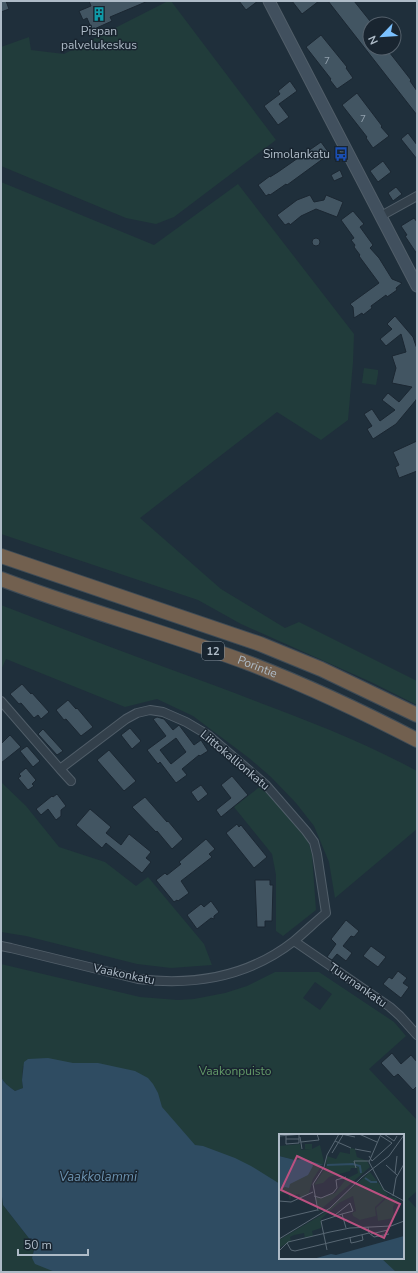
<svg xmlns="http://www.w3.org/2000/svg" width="418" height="1273" font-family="'Nunito Sans',sans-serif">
<rect width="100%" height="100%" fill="#1f2f3b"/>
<!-- green -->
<path fill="#213c3b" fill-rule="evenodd" d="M168,1H171L276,140L174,217L156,224L126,218L1,166V47L29,37L31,50L64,54Z
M1,182L154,245L238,184L354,334L353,362L348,420L321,440L277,412L140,518L221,589L285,628L299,622L417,681V705L371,682L241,624L198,600L1,534Z
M364,368L378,370V374L376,385L362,383Z
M1,605C73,633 144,660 216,686C284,712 353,736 417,771V829L335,898L329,862L314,826L296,803L271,777L249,758L193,716L157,699L125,707L6,659L1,670Z
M1,782L26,806L59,847L105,862L136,886L148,877L204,944L212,965L171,968L137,964L26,936L1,932Z
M262,785L306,837L309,844L312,855L316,910L283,936L276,931V875L272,854L234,807Z
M1,964L140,997L178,1000L194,999L225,993L247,986L275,972H319L394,1022L406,1036L369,1069L417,1120V1191L408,1199L417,1209V1272H328L310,1258H403V1135H280V1235L23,1066L22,1080L23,1088L15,1091C10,1087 3,1083 1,1076C0,1071 3,1065 1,1060ZM315,982L332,994L320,1010L303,998Z
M1,1192L3,1205L35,1246L32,1258L55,1272H1Z"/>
<!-- water -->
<path fill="#2f4c62" d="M48,1058L73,1063H98L135,1071L148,1078L153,1084L158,1093L162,1107L195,1145L203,1146L235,1158L251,1166L280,1184V1258H381L396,1272H55L35,1264L32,1258L35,1246L3,1205L2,1197L1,1060C3,1065 0,1071 1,1076C3,1083 10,1087 15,1091L23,1088L22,1080L24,1062L28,1059Z"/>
<!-- building -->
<path fill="#425562" stroke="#1b2732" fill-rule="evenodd" d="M1,1H6L9,9L1,12Z
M89,1H148L110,17L112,21L92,30L87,18L83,20L79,11L91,6Z
M239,1H258L246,10Z
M292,1H319L302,14Z
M328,1H354L370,21V48H386L411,80L410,81L417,91V115Z
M321,35L347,67L346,68L353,78L337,89L330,80L331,79L306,47Z
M290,81L297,91L279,104L289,117L278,125L264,106L280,94L278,91Z
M357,93L382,126L381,127L389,136L373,148L366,138L367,137L342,105Z
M408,133L417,145V159L401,139Z
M321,142L329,153L323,157L324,158L287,185L286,184L270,195L269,194L266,196L258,185L270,176V177L278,172Z
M383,161L391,172L378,182L370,171Z
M340,170L343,177L334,181L331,175Z
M396,187L402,194L393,201L388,193Z
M310,195L314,202L324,200L326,195L343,202L337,217L316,209L301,216L290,225L289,223L285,225L277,215L297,200Z
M353,211L364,224L360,227L373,245L370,248L379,258L392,279L402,283L396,288L397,290L387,297L386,295L371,306L372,308L363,315L362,313L354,318L353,307L350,304L379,283L359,256L360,255L354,247L355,245L351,240L354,238L341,220Z
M414,218L417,222V254L405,236L407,235L401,226Z
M312 242a4 4 0 1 1 8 0a4 4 0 1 1-8 0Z
M395,316L413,337L417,349V397L416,400L396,424L373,439L367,429L372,426L364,414L372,409L380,421L395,410L382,400L388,393L399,402L412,387L392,383L396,368L392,356L406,352L401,334L386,346L380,339L392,329L387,324Z
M417,441V471L399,478L395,467L399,465L393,452Z
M22,684L31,694L32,693L49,712L41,719L38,715L34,718L21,703L19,704L10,694Z
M68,700L76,709L77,708L93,727L81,736L66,719L64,720L56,710Z
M157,717L164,719L173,730L179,725L194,745L201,740L208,751L200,756L199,755L182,769L187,775L176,783L160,762L158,764L147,750L166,736L153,719ZM176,738L186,752L171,764L160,750Z
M130,728L141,741L132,749L121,735Z
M43,729L63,751L57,755L38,734Z
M10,735L21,747L1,763V744Z
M27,746L40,761L33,767L20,751Z
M109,750L136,781L124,791L97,760Z
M26,768L36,780L32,784L34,786L28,790L18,778L21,776L19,774Z
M232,776L248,795L221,817L216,810L231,798L221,785Z
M201,785L208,794L198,802L191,792Z
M57,794L66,806L61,810V816L56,820L48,809L41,815L36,809L52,796L53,797Z
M145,797L167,822L168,821L183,839L172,849L157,831L156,832L132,807Z
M90,809L111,827L106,833L121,845L129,834L151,852L146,858L151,862L142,873L106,843L102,848L76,825Z
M237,824L239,827L241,825L267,857L254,868L226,833Z
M206,839L215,849L209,854L212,857L181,881L189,893L178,901L177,900L174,902L156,880L165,873L167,875L181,864L179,862Z
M255,880H270V885H273L272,921H265V927H257Z
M211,901L219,912L214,916V919L211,918L197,929L187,915L201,904L204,907Z
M346,920L359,931L354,937L351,936L343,946L352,953L346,961L337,954L332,960L327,957L336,944L331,939Z
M371,946L386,957L378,967L363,956Z
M398,971L407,978L403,983L409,987L401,998L383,984L389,977L392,979Z
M392,1053L401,1064L411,1055L417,1062V1086L413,1090L398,1074L394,1077L381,1063Z"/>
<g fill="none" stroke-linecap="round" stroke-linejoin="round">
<defs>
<path id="street" d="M381,216L417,196
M1,701L60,769L126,719L137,713L150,710L163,712L186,722L208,735L266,785L306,831L314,842L317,854L326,913C315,922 305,932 294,941C248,977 195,986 138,979L11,948L1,946
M60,769L71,781
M294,941L390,1007L400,1016L417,1035"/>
<path id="secondary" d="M269,1L417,286"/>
<g id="highway">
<path d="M1,556L260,644L321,669L417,715"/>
<path id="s1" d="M1,579C83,610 169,633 251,664C308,686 363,712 417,740"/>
</g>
</defs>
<!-- street casing -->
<use href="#street" stroke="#515e69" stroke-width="10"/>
<!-- secondary casing -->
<use href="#secondary" stroke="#515e69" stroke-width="13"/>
<!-- highway casing -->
<use href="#highway" stroke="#3e4b56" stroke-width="16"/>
<!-- street -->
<use href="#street" stroke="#33404b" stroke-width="8"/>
<!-- secondary -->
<use href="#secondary" stroke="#41505e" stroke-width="11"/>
<!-- highway -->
<use href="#highway" stroke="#72604f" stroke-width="14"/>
</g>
<!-- icons -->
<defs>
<symbol id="building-bare" viewBox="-9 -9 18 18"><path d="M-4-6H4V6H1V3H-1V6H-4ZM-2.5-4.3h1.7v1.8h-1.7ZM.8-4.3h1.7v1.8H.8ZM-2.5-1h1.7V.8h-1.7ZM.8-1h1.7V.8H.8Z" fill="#0f9aa8" stroke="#192530" stroke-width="2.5" paint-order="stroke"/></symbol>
<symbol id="bus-bare" viewBox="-9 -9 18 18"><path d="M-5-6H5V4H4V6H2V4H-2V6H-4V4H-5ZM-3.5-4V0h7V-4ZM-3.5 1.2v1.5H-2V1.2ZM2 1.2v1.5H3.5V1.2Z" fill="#1a4fb4" stroke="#192530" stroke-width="2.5" paint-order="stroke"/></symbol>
</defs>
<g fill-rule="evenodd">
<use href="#building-bare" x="89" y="4" width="20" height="20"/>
<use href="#bus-bare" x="331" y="144" width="20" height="20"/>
</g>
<g text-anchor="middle" stroke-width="3" stroke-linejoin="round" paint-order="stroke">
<!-- number labels -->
<g font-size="10" fill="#93a2ae">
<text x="327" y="64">7</text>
<text x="363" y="122">7</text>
</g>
<!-- shield labels -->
<rect fill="#192530" stroke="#818e9a" stroke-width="1" x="202" y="642" width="22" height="18" rx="3"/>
<g font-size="11" font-weight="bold" fill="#aebbc7">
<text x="213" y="655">12</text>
</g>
<!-- poi labels -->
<g font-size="12" fill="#aebbc7" stroke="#192530">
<text x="99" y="35">Pispan<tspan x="99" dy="14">palvelukeskus</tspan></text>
<text x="330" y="158" text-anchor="end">Simolankatu</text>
</g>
<!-- street labels -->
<g font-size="12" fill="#aebbc7" stroke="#192530">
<text dy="4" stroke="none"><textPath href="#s1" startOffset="271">Porintie</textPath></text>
<text transform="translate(235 760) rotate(40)" y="4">Liittokallionkatu</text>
<text transform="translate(124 974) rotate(12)" y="4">Vaakonkatu</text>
<text transform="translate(358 985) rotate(35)" y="4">Tuurnankatu</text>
</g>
<!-- park labels -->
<g font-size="12" fill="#639a68" stroke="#192530">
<text x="235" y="1075">Vaakonpuisto</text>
</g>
<!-- water labels -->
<g font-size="13" font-style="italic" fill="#6b91ae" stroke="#192530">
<text x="98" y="1181">Vaakkolammi</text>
</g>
</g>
<!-- overview -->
<g transform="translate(279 1134)">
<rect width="125" height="125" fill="#1f2f3b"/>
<path d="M21,10L22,16L32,15H26V10H33V15L41,11L45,28L34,45L30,59L22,64L20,60L12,62L11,67L9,58L0,60V50L33,29L23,25L16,26L0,22V12ZM71,14L76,15L78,23L88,27L91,33L40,77L36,63L42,64L56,59L67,45L79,39L78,34H72L71,37L50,43L44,49L35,51L47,33L48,22L57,25L61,18L71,20ZM91,38L109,61L96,73L97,82L81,86L74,82L73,79L77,77L74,62L60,69L42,85V94L33,97L34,102L26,104L25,99L15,101L11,103L12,107L0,114V106L44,80ZM110,62L119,65L114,73L115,84L99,87L97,74Z" fill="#213c3b"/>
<path d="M0,22L16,26L23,25L45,31L33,30L34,32L29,41L11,50L10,54L6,53L0,56ZM125,102V125H34L52,120L57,121Z" fill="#2f4c62"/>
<path fill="none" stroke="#2f4c62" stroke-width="2" d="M48,31L74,30L81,32L82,39M86,44L92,48H98"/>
<path fill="none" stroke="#586773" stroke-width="1" d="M62,0L76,3M80,0L98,8M102,0L90,28L105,56L125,67M105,0L115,7L118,2M7,1V10L20,9V0M0,2L24,0M21,3L23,15M7,5H20M56,7L72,14M22,8L40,6L38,0M76,15L92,18M53,19L64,1M90,22L93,27L113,9L102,2M107,31L118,41M77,34L75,27H90M116,39L118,22M35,62L42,64L54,59L58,54L57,46L67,43M114,62L117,44L125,30M0,67L12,68L34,58M39,77L34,50L45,33L48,21L60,0M56,81L71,69L74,77L63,80M0,85L38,76M90,99L95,103L110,100M92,100L109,96M71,104L72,109L77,108L84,106L83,101M0,105L51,74L83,43L110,22L125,1M8,109L12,116L16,117L90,99L89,93M48,116L42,87L63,80L67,94M0,117L9,108L51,98L71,94L112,92L125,87"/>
<path fill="#bb5181" fill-opacity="0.15" stroke="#bb5181" stroke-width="2" d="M18,22L121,70L105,104L2,56Z"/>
<rect width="125" height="125" fill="none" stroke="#aebbc7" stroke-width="2"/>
</g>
<!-- border -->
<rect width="418" height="1273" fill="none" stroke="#aebbc7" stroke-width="4"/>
<!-- north arrow -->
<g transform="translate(382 36) rotate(245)"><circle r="19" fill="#192530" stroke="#55616c"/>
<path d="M0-3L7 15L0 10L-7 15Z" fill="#7bc1ff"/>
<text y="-6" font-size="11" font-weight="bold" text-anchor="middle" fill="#aebbc7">N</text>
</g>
<!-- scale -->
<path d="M18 1249v6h70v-6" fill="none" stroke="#aebbc7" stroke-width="2"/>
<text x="24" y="1249" font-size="12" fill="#aebbc7" stroke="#192530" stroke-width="3" paint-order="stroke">50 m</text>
</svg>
